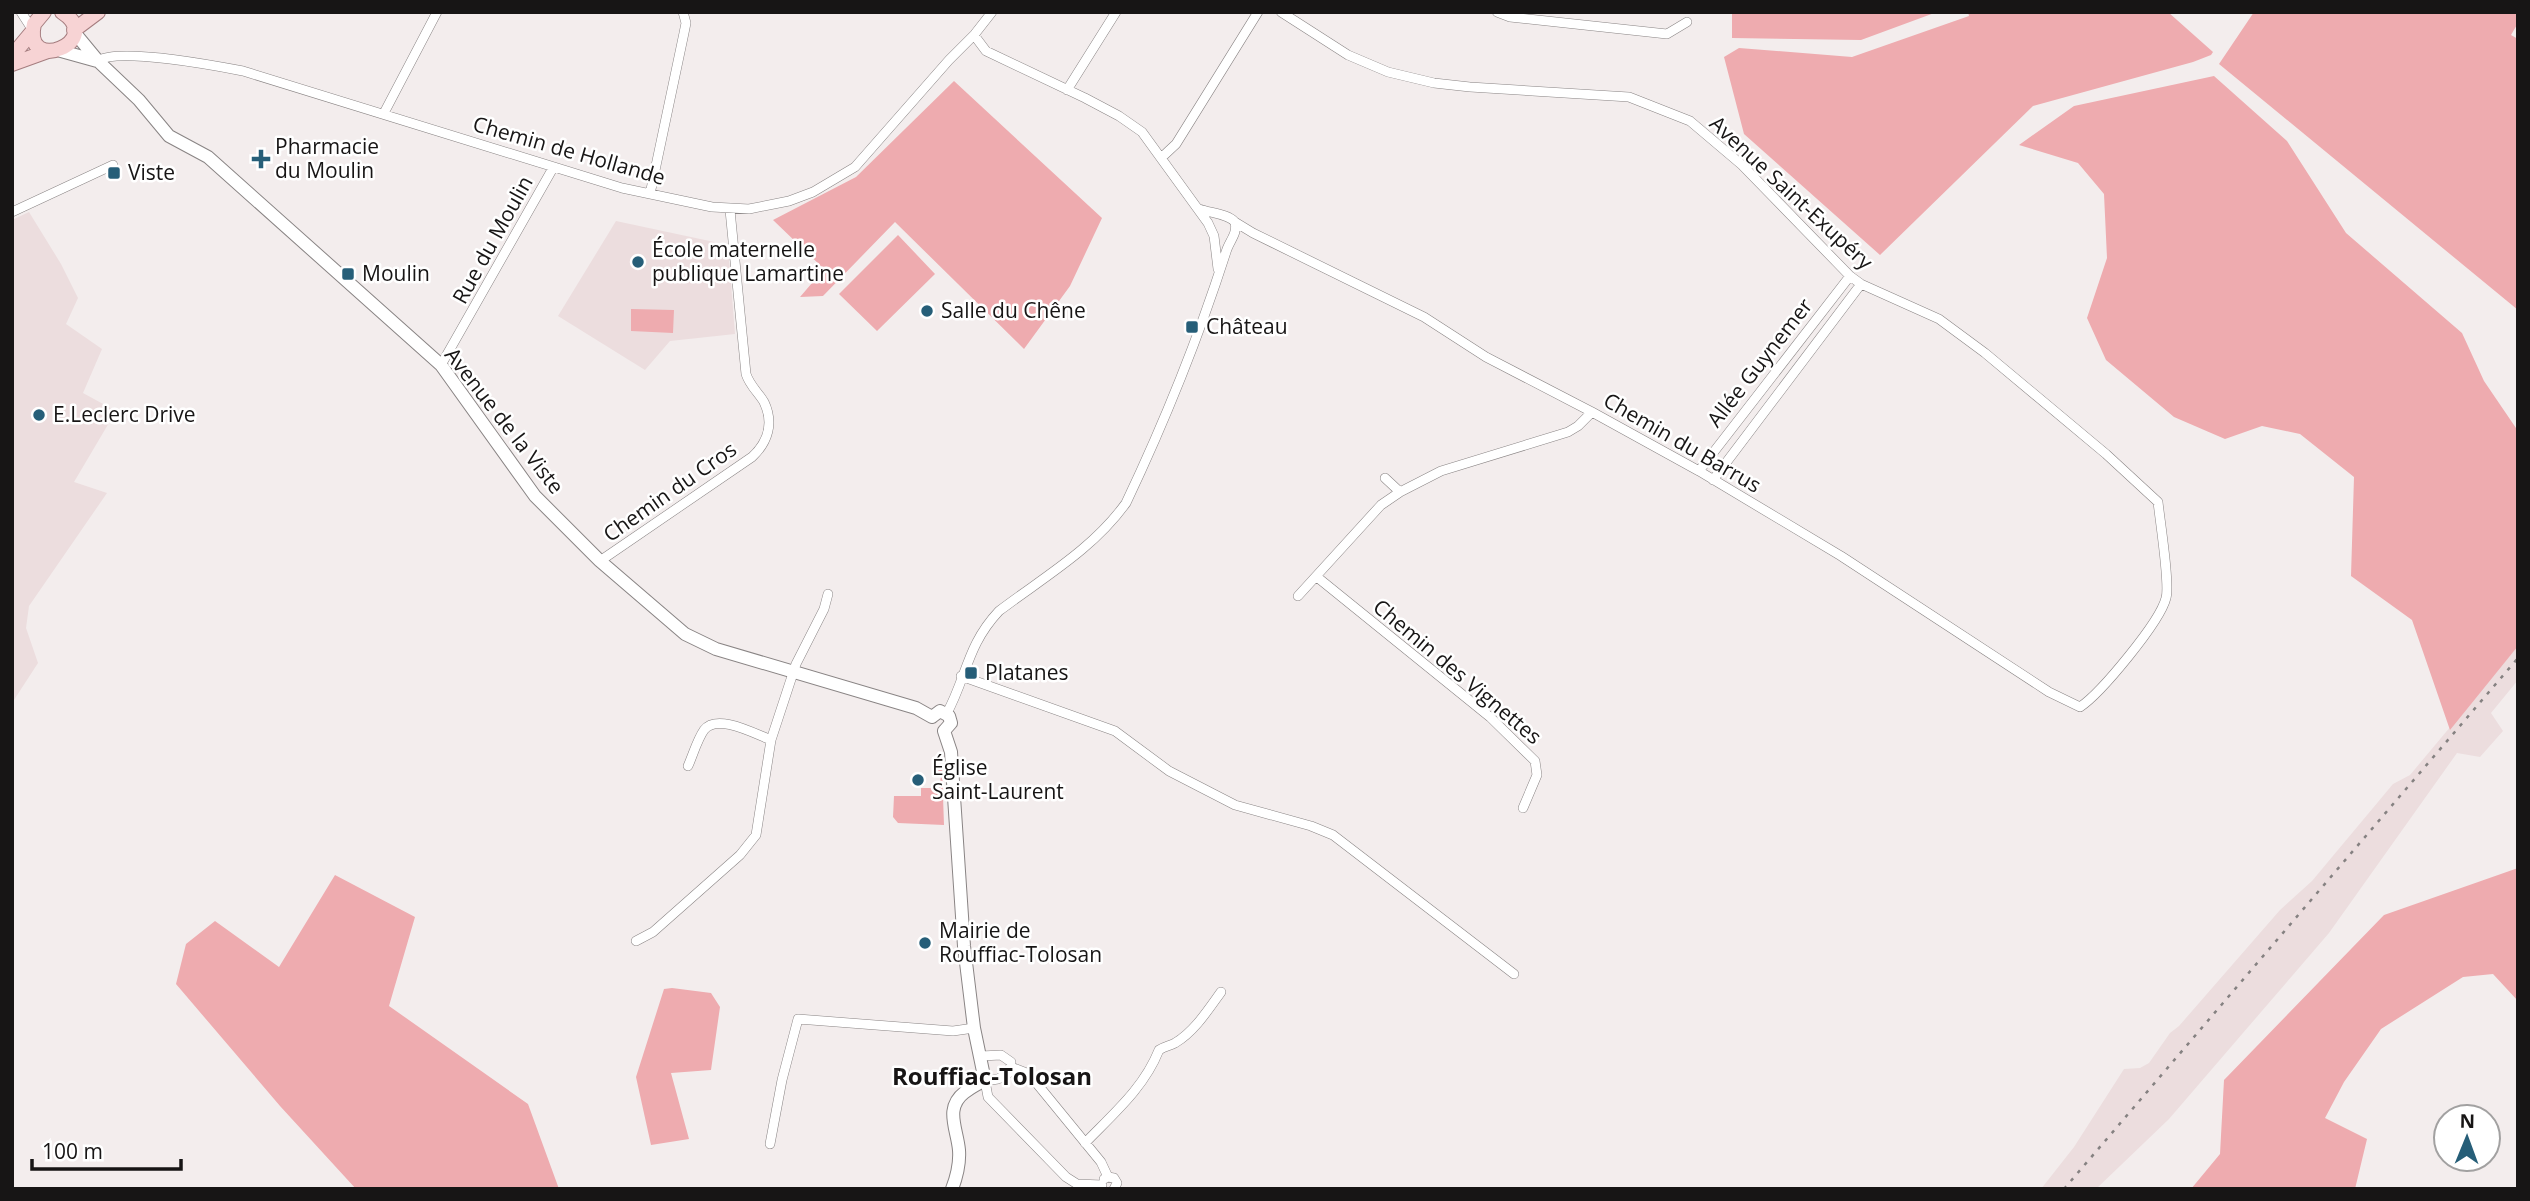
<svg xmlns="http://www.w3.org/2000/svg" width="2530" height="1201" font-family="'Open Sans',sans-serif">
<rect width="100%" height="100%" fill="#f3eded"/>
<!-- built -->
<path fill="#ecddde" d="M29,212L61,264L78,298L66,324L102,349L83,393L116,411L74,482L107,493L29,606L26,628L38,663L12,703V220Z
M616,221L719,243L721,258L729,259L735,334L670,341L645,370L558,316Z
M2518,646V680L2491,713L2503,731L2480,757L2457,753L2329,933L2169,1119L2096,1189H2041L2074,1147L2124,1069L2140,1068L2149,1063L2170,1033L2179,1026L2280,910L2312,881L2393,784L2410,775Z"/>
<!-- green -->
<path fill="#eeabaf" d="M1732,12H1937L1861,40L1732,38Z
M1968,12H2168L2213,52L2211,55L2193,62L2033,106L1880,255L1744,134L1724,57L1739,48L1852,57L1969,16Z
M2254,12H2518V23L2511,35L2518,39V310L2219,64Z
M2214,76L2287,141L2346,233L2462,333L2484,381L2518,431V646L2450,730L2412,620L2351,576L2354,477L2300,434L2262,426L2225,439L2174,417L2106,360L2087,318L2107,258L2104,194L2078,163L2019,145L2074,106Z
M954,81L1102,218L1070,286L1024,349L895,222L823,296L800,297L824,269L773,220L856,177Z
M898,235L935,274L877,331L839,294Z
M631,309L674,310L673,333L631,331Z
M942,768L944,825L898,823L893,817L894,796H921V788H939L941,776L933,772V769Z
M2518,868V1001L2493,974L2463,977L2381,1029L2344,1082L2325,1118L2367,1139L2355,1189H2191L2220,1154L2224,1080L2384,915Z
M335,875L415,917L389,1006L528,1104L559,1189H356L280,1106L176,984L186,944L215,921L279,967Z
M672,988L711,993L720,1007L711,1070L671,1073L689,1139L651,1145L636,1077L664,989Z"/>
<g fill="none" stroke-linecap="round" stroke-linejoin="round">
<defs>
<path id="minor" d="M21,12L32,29
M1497,12L1510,17L1667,34L1687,22
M974,35L986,51L1085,98L1119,116L1142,132L1208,223L1214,236L1218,269
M98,61C117,47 217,66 243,71L622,188L712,207L749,209L789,201L813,192L855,167L949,60L974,35L992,12
M1067,90L1116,12
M384,113L437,12
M1161,158L1176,144L1258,12
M650,194L684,33L686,23L683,12
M12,212L113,165
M1235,222L1253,233L1424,317L1486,357L1592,412L1699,471L1841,556L2049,692L2080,707C2101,693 2160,622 2166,598C2170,584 2160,521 2158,502L2106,454L1985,353L1939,319L1861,284L1850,276L1742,165L1690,121L1629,97L1470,87L1434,83L1388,72L1348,55L1281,12
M441,365L553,168
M1699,471L1850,276
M1713,480L1861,284
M1400,492L1441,471L1568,432L1578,426L1592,412
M600,561L752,457C768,442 774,423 764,402C758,392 750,386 746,374L730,210
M1317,577L1490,717L1535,761L1537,775L1523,808
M1298,596L1381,505L1400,492L1385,478
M961,676L1115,731L1169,771L1235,805L1311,826L1333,835L1514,974
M947,713C967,676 967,645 999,611C1044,577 1093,549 1126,503C1164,423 1199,336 1226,252C1229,241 1238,234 1235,222C1228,214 1211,213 1199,209
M688,766C693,755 697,740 704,730C717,713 755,734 771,740
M636,941L653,932L740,855L756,835L771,740L796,664L824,609L828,594
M981,1056L1001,1055L1011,1062L1010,1072L998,1079L985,1081L988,1097L1066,1177L1077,1184L1102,1185
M1011,1067L1029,1074L1101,1162L1108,1177
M1085,1143C1113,1114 1144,1088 1159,1050C1165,1046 1169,1046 1175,1043C1194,1032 1208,1010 1221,992
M770,1144L782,1080L798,1019L953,1031L974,1028
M1104,1179L1108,1177L1114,1178L1117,1183L1114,1189"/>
<path id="tertiary" d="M74,32L98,61L139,100L169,136L208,157L441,365L535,496L600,561L685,634L716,649L916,708L932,717
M61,51L97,61
M932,717L940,711L949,716L951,723L944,731
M944,731L951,752L964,946L974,1028L985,1081C978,1083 972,1087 965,1092C944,1108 957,1128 959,1150C960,1163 957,1176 952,1189"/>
<path id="primary" d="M44,12L34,24C22,76 107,41 62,12
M74,30L98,12
M12,56L32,32
M12,64L48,51"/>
</defs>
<!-- minor casing -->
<use href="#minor" stroke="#898484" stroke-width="10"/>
<!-- tertiary casing -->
<use href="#tertiary" stroke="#898484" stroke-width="14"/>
<!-- primary casing -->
<use href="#primary" stroke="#a57d7f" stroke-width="16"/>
<!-- minor -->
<use href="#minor" stroke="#fff" stroke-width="9"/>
<!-- tertiary -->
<use href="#tertiary" stroke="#fff" stroke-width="12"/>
<!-- primary -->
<use href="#primary" stroke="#f7d3d4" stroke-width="14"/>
<!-- rail -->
<path stroke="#858181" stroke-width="2.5" stroke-dasharray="3.5 7" stroke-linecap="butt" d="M2064,1189L2518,658"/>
</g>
<!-- markers -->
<g fill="#265e78" stroke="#fff" stroke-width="2.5">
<path d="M257.5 148.5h7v7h7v7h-7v7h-7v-7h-7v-7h7z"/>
<rect x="107" y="166" width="14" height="14" rx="3.5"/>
<circle cx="638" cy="262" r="7"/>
<rect x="341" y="267" width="14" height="14" rx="3.5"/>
<circle cx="927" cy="311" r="7"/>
<rect x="1185" y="320" width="14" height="14" rx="3.5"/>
<circle cx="39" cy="415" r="7"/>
<rect x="964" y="666" width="14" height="14" rx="3.5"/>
<circle cx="918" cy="780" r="7"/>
<circle cx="925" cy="943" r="7"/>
</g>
<g text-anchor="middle" stroke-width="5" stroke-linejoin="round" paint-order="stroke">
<!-- poi labels -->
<g font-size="21" fill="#171515" stroke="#fff" text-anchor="start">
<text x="275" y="154">Pharmacie<tspan x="275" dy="24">du Moulin</tspan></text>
<text x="128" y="180">Viste</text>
<text x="652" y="257">École maternelle<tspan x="652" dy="24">publique Lamartine</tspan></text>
<text x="362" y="281">Moulin</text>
<text x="941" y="318">Salle du Chêne</text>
<text x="1206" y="334">Château</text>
<text x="53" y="422">E.Leclerc Drive</text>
<text x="985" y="680">Platanes</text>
<text x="932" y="775">Église<tspan x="932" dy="24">Saint-Laurent</tspan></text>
<text x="939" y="938">Mairie de<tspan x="939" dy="24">Rouffiac-Tolosan</tspan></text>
</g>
<!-- street labels -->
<g font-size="21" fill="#171515" stroke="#fff">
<text transform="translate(569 151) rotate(16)" y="7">Chemin de Hollande</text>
<text transform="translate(1791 193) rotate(43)" y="7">Avenue Saint-Exupéry</text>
<text transform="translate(493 240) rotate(-61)" y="7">Rue du Moulin</text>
<text transform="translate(1760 363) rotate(-52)" y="7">Allée Guynemer</text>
<text transform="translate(504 421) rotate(52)" y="7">Avenue de la Viste</text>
<text transform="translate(1682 443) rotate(30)" y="7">Chemin du Barrus</text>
<text transform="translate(670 492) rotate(-35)" y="7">Chemin du Cros</text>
<text transform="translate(1457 672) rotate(40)" y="7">Chemin des Vignettes</text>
</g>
<!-- quarter labels -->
<g font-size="24" font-weight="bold" fill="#171515" stroke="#fff">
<text x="992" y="1085">Rouffiac-Tolosan</text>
</g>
</g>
<!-- border -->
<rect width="2530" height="1201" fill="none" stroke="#171515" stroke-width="28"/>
<!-- north arrow -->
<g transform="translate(2467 1138) rotate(1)"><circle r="33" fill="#ffffff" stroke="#a2a1a1" stroke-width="2"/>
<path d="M0-5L12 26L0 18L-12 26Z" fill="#265e78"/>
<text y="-10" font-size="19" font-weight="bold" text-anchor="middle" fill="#171515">N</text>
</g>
<!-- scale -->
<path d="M32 1159v10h149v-10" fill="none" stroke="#171515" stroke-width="3.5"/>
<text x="42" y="1159" font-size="21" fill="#171515" stroke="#ffffff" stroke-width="5" paint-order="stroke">100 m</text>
</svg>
